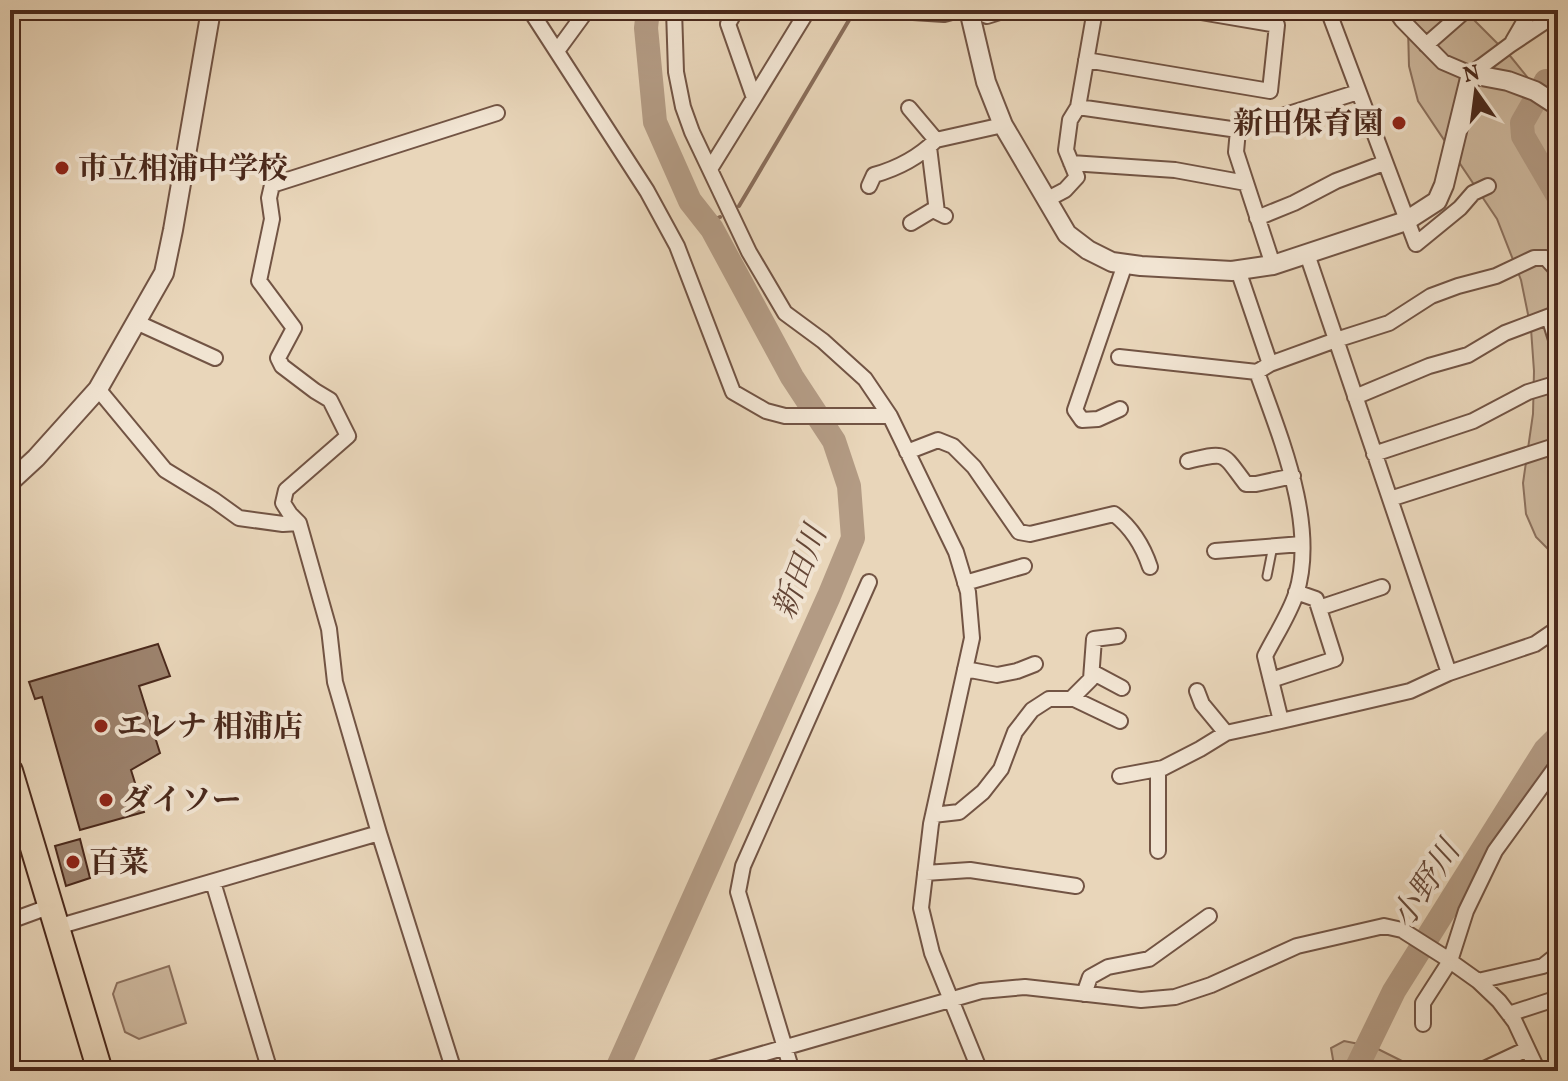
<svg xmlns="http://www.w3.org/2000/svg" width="1568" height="1081" font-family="Vollkorn,'Noto Serif JP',serif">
<rect width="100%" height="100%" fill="#e9d6ba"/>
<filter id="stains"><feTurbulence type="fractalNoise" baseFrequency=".0025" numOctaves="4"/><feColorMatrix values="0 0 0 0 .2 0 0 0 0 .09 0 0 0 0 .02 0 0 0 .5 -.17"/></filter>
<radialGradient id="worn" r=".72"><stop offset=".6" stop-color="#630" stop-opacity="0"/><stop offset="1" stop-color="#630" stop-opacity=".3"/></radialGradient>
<!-- green -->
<path fill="#ceb99f" stroke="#8c715e" stroke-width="2" d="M1419,10H1464L1511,57L1558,115V554L1552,553L1536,537L1526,514L1523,483L1533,414L1534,371L1531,329L1521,280L1497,219L1418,101L1409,66L1408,28Z
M169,966L186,1023L139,1039L125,1032L113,994L117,983Z
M1344,1041L1374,1047L1422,1071H1335L1331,1048Z"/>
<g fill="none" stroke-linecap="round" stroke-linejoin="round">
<!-- stream -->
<path stroke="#896d5a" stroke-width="4" d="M739,206L855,10
M708,223L720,217"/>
<!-- river -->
<path stroke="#b39b84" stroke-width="24" d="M1558,81L1549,83L1546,81L1522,123L1523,136L1558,196
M616,1071L829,596L853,538L849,486L834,441L792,377L712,229L690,201L655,122L646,28L648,10
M1355,1071L1394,991L1545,750L1558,737"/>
</g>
<!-- building -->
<path fill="#9d836e" stroke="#4a291c" stroke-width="2" d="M158,644L170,676L139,686L160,753L131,770L144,812L80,830L42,697L35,699L29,682Z
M80,839L90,878L66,886L55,846Z"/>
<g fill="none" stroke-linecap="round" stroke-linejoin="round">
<defs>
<path id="service" d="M1267,576L1273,546"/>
<path id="minor" d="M530,10L647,191L677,246L733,392L766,411L785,416H890
M674,10L676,72L683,107L692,132L749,252L785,313L823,341L865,379L890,416L956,552L968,592L972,638L931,824L921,908L932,953L980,1071
M974,10L987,16L1006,10
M1328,10L1416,244L1460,208L1473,193L1488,186
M1395,10L1402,20L1443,62L1471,74L1510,45L1558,13
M913,12L944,14L959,10
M1513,41L1531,10
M1426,45L1466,10
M557,51L587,10
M1086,60L1270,91L1277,25L1189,10
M754,98L808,10
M1078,107L1238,130L1358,92
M909,108L936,140L1003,125
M1238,130L1236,152L1273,265
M929,147L937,212L945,216
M1071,163L1175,170L1246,183
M710,169L754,98L728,24L736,10
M869,186L874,175C899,168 918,158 936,140
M1046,200L1065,190L1077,177L1066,150L1070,120L1078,107L1095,10
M1257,218L1294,203L1336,181L1384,163
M911,223L936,208
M1307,254L1449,673
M1238,270L1270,364
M1558,275L1555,268L1546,258H1534L1496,276L1458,286L1431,296L1389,323L1336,340L1270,364L1257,372C1280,437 1318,525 1296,594C1289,615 1275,636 1265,656L1281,721L1410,691L1449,673L1535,644L1554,631L1558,623
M1549,317L1558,346
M136,322L215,358
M1119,357L1257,372
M98,389L165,470L214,500L239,518L283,524L299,523
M1355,397L1429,366L1468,355L1505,333L1558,313
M1120,409L1098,419L1082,420L1075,410L1125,264
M907,452L938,440L953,446L974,467L1019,532L1030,534L1114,514C1132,528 1143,546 1150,567
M1374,454L1473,421L1528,392L1558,383
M1188,461C1228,451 1222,453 1246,484H1256L1293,476
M1390,499L1558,445
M1215,551L1302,544
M965,583L1024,566
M1319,608L1382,587
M965,669L997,675L1017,671L1035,664
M1092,672L1122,688
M1271,680L1335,659L1316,599L1296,592
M1197,691L1202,704L1226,733L1281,721
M1071,699L1091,679L1094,639L1118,636
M1120,776L1163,768L1200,749L1226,733
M933,815L959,812L983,792L1001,769L1015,732L1032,710L1049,699H1074L1120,721
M1158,851V769
M925,873L970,870L1076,886
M213,882L270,1071
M10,921L51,906
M57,927L379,833
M1478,981L1543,966L1558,954
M1084,994L1090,977L1108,967L1149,959L1209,916
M1509,1014L1558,998
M1423,1024V1003L1450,961L1466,911L1495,851L1558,764
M454,1071L379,833L335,682L329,629L299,523L290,514L283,503L286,490L348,436L330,400L315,391L282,366L278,358L294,328L259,281L272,219L269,198L272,185L497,113
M703,1071L981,991L1025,987L1141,1000L1175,997L1211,985L1297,946L1384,926L1402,930L1443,956L1478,981L1499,1001L1515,1022L1538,1071
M792,1071L738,892L743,866L869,582
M1480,1071L1527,1049"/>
<path id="tertiary" d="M969,10L986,82L1003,125L1067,234L1088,250L1112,262L1141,266L1232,271L1273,265L1406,221L1437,201L1444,185L1471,74L1508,81L1535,91L1558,106
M10,482L36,458L98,389L164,273L173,230L211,10"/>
<path id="primary" d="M10,771L100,1071"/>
</defs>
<!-- service casing -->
<use href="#service" stroke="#725444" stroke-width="11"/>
<!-- minor casing -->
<use href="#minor" stroke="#725444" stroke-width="18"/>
<!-- tertiary casing -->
<use href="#tertiary" stroke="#725444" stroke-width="22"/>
<!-- primary casing -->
<use href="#primary" stroke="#4a291c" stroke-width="28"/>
<!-- service -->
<use href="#service" stroke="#f1e4d2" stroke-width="7"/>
<!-- minor -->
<use href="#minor" stroke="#f1e4d2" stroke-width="14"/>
<!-- tertiary -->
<use href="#tertiary" stroke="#f1e4d2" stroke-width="18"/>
<!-- primary -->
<use href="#primary" stroke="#e9d6ba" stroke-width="24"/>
</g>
<!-- markers -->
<g fill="#8f2418" stroke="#f1e4d2" stroke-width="3">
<circle cx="1399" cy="123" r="8"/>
<circle cx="62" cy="168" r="8"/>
<circle cx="101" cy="726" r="8"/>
<circle cx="106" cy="800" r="8"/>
<circle cx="73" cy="862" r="8"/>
</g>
<g text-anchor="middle" stroke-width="8" stroke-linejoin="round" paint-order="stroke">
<!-- poi labels -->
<g font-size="30" font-weight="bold" fill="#4a291c" stroke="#f1e4d2" text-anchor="start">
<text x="1383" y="133" text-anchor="end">新田保育園</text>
<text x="78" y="178">市立相浦中学校</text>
<text x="117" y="736">エレナ 相浦店</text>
<text x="122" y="810">ダイソー</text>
<text x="89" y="872">百菜</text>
</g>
<!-- water labels -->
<g font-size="32" font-style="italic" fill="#644636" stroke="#f1e4d2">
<text transform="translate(799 572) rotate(-69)" y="11">新田川</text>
<text transform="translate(1425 884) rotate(-57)" y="11">小野川</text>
</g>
</g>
<!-- margin -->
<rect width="1568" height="1081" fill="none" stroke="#e9d6ba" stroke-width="40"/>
<rect x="12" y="12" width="1544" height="1057" fill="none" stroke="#4a291c" stroke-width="4"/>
<rect x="20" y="20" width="1528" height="1041" fill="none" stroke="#4a291c" stroke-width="2"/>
<!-- north arrow -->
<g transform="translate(1476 92) rotate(346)" stroke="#f1e4d2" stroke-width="6" paint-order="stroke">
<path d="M0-6L14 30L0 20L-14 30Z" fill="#4a291c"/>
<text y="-12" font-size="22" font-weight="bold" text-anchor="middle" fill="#4a291c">N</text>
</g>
<rect width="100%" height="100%" filter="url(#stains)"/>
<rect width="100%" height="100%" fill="url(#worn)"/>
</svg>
